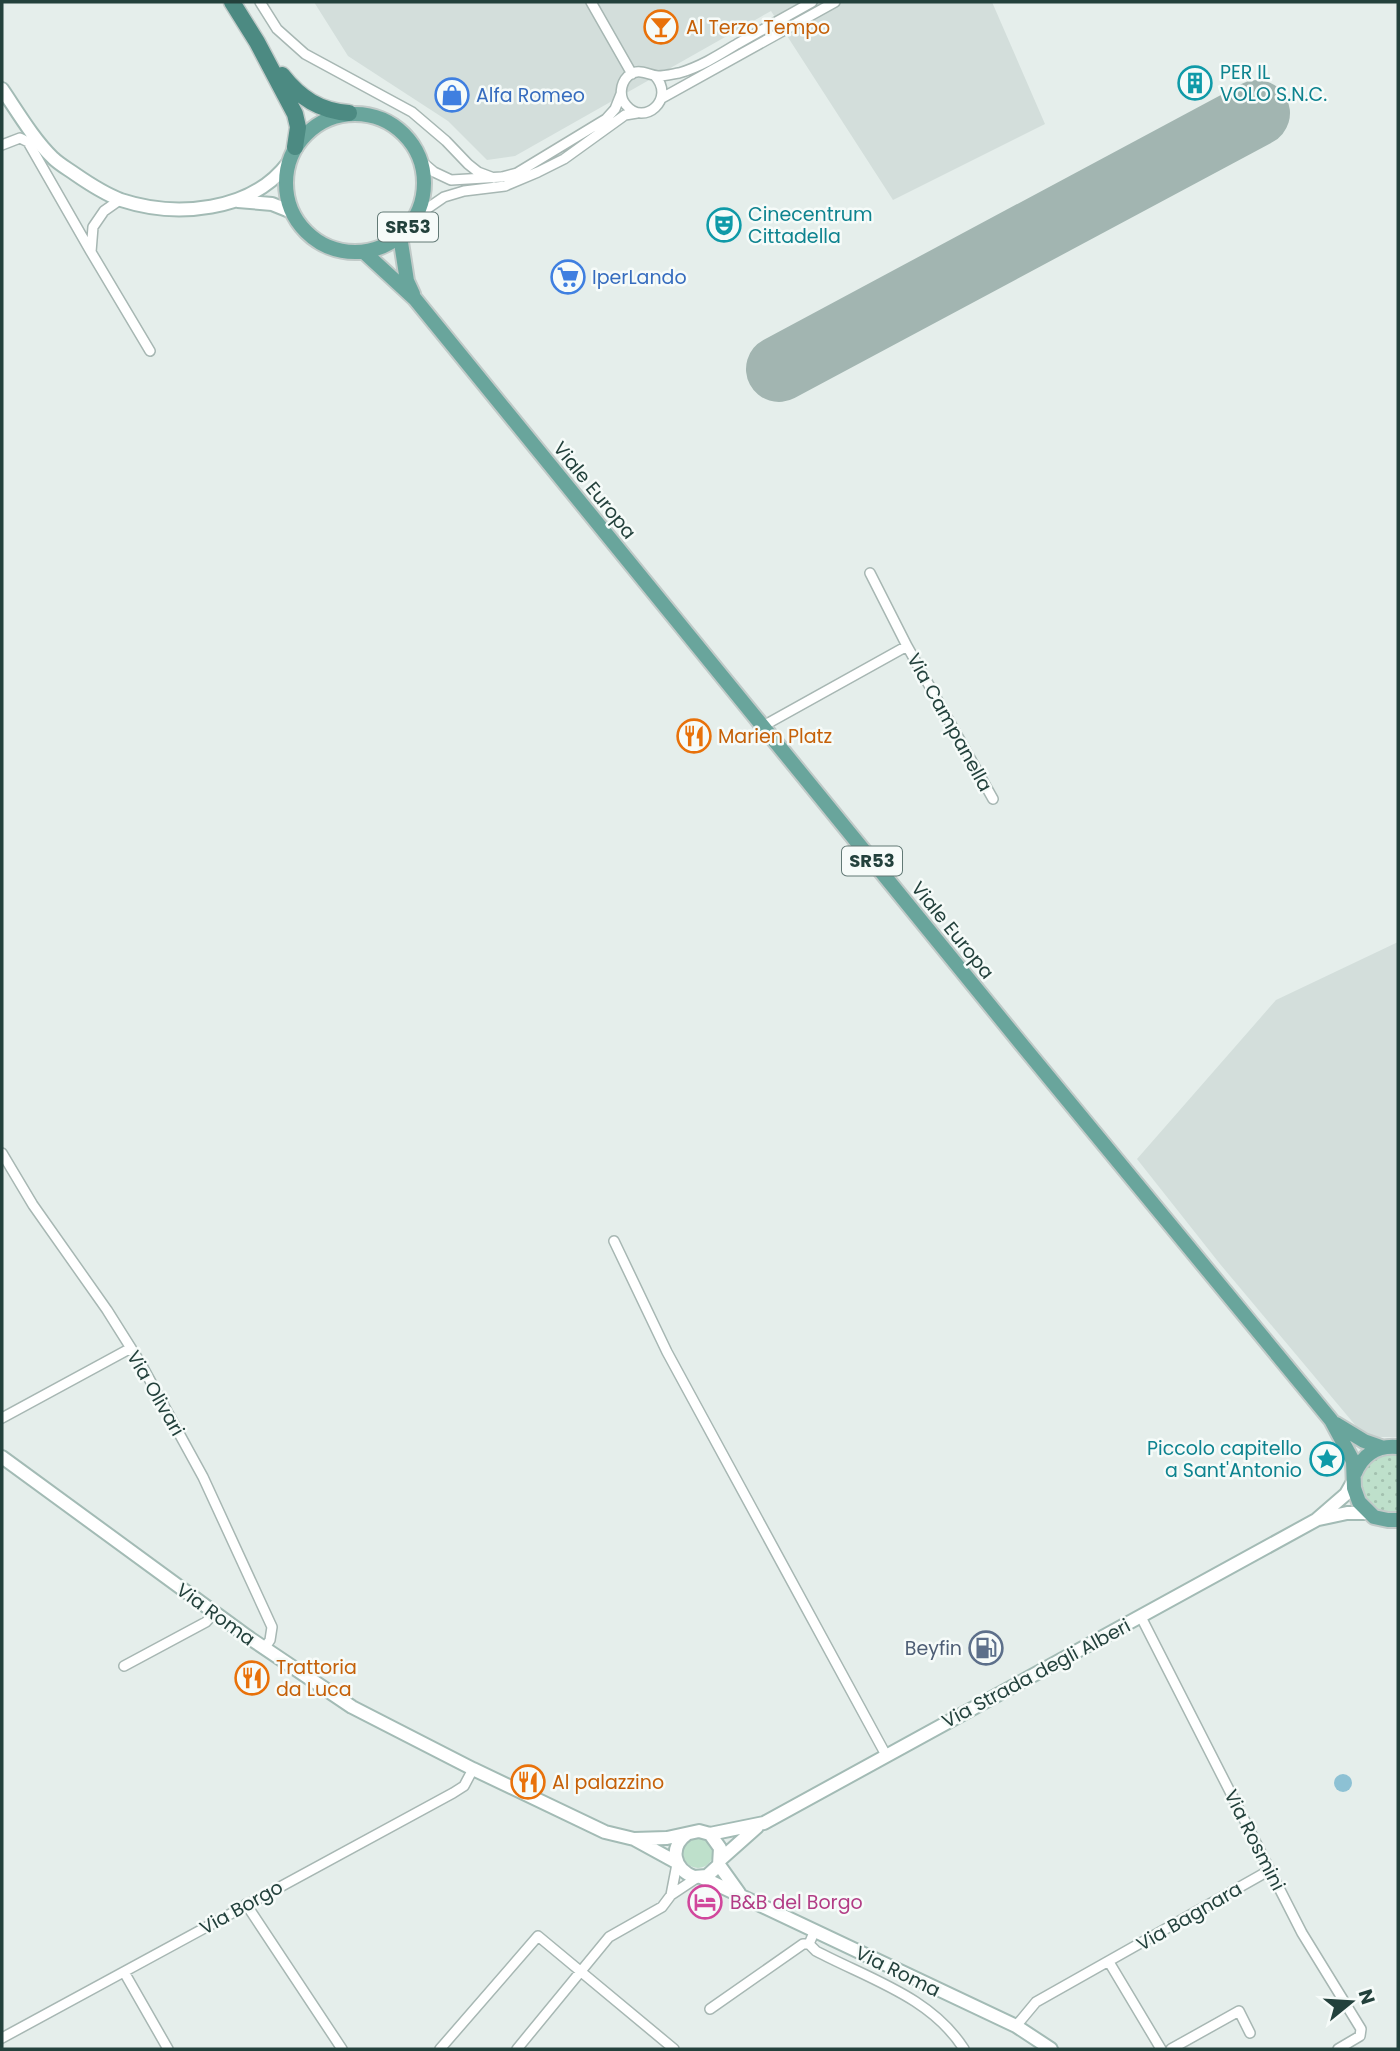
<svg xmlns="http://www.w3.org/2000/svg" width="1400" height="2051" font-family="Poppins,sans-serif">
<defs>
<pattern id="park-dots" width="8" height="8" patternUnits="userSpaceOnUse" patternTransform="scale(1.75)"><rect width="8" height="8" fill="#bee0cb"/><path d="M2 2h.1M6 6h.1" fill="none" stroke="#a3c1af" stroke-width="1.8" stroke-linecap="round"/></pattern>
</defs>
<rect width="100%" height="100%" fill="#e5eeeb"/>
<!-- built -->
<path fill="#d3dedb" d="M314,2H992L1045,124L893,200L771,11L515,156L487,160L448,121L348,56Z
M1398,942V1437H1377L1361,1432L1220,1264L1137,1159L1276,1000Z"/>
<!-- grass -->
<path fill="#bee0cb" d="M683 1853a15 15 0 1 1 30 0a15 15 0 1 1-30 0Z"/>
<!-- park -->
<path fill="url(#park-dots)" d="M1398,1453V1513C1355,1519 1342,1455 1398,1453Z"/>
<!-- water -->
<path fill="#8dc1d4" d="M1334 1783a9 9 0 1 1 18 0a9 9 0 1 1-18 0Z"/>
<g fill="none" stroke-linecap="round" stroke-linejoin="round">
<!-- runway -->
<path stroke="#a2b5b1" stroke-width="66" d="M779,369L1257,113"/>
<defs>
<path id="minor" d="M260,2L277,29L305,54L412,112L446,141L468,164L478,172L494,178
M591,2L632,74
M655,76C676,99 644,127 626,105C619,97 620,84 628,76C639,67 647,75 658,76C665,76 673,74 679,73C700,67 719,55 737,44C762,30 787,16 812,2
M662,98L835,2
M2,145L20,138L28,142L91,252
M421,161L434,172L451,180L502,177L517,173L606,119L615,109L621,94
M121,199L104,211L93,227L91,252L150,351
M415,217L444,197L464,191L505,186L538,172L564,159L625,115L637,113
M870,573L907,646
M763,726L907,646L993,799
M2,1153L33,1205L107,1310L141,1364L203,1477L272,1627L270,1640L264,1649
M614,1241L667,1352L886,1755
M2,1418L131,1348
M1141,1617L1302,1933L1361,2029L1360,2036L1338,2049
M124,1666L206,1622L215,1612
M671,1895L677,1864
M246,1904L342,2049
M815,1930L809,1944L816,1951C869,1979 931,1997 964,2049
M1109,1962L1161,2049
M124,1972L168,2049
M710,2009L803,1944H809
M1016,2026L1036,2002L1270,1870
M2,2038L453,1793L464,1786L473,1769
M440,2049L538,1936L674,2049
M517,2049L609,1937L662,1907L671,1895L698,1877
M1171,2049L1239,2011L1250,2033"/>
<path id="secondary" d="M2,89C17,111 34,140 53,158C59,164 68,169 75,174C88,183 105,194 121,200C176,218 251,212 288,163
M238,201L272,204L292,212
M2,1457L248,1637L352,1707L473,1769L605,1832L634,1839L667,1838L699,1831L710,1834L720,1848L719,1865L707,1876L694,1877C673,1869 669,1847 687,1834
M1319,1519L1347,1513H1368
M710,1834L764,1823L1316,1520L1346,1494L1354,1480
M634,1839L676,1862
M721,1859L757,1827
M719,1865L739,1893
M701,1877L1016,2026L1051,2049"/>
<path id="primary" d="M286 183a69 69 0 1 1 138 0a69 69 0 1 1-138 0Z
M400,236L407,281L413,294
M364,252L415,299L1023,1046L1331,1420L1353,1461L1354,1488L1359,1502L1374,1517L1388,1520H1398
M1336,1424L1364,1441L1381,1447
M1355,1473C1363,1454 1378,1445 1398,1447"/>
<path id="trunk" d="M232,2L257,42L295,114L298,127L295,147
M282,75C300,98 320,111 349,113"/>
</defs>
<!-- minor casing -->
<use href="#minor" stroke="#a7b7b3" stroke-width="12"/>
<!-- secondary casing -->
<use href="#secondary" stroke="#a3bbb5" stroke-width="16"/>
<!-- primary casing -->
<use href="#primary" stroke="#c1cac8" stroke-width="18"/>
<!-- trunk casing -->
<use href="#trunk" stroke="#c1cac8" stroke-width="19"/>
<!-- minor -->
<use href="#minor" stroke="#fff" stroke-width="9"/>
<!-- secondary -->
<use href="#secondary" stroke="#fff" stroke-width="12"/>
<!-- primary -->
<use href="#primary" stroke="#69a59c" stroke-width="14"/>
<!-- trunk -->
<use href="#trunk" stroke="#4c8a82" stroke-width="16"/>
</g>
<!-- icons -->
<defs>
<symbol id="bar-ring" viewBox="-11 -11 22 22"><circle r="9.5" fill="#f6fbf9" stroke="#e8710a" stroke-width="1.5"/><path d="M-6-5H6L.8 .8V4.5H3.5V6h-7V4.5H-.8V.8Z" fill="#e8710a"/></symbol>
<symbol id="building-ring" viewBox="-11 -11 22 22"><circle r="9.5" fill="#f6fbf9" stroke="#0f9aa8" stroke-width="1.5"/><path d="M-4-6H4V6H1V3H-1V6H-4ZM-2.5-4.3h1.7v1.8h-1.7ZM.8-4.3h1.7v1.8H.8ZM-2.5-1h1.7V.8h-1.7ZM.8-1h1.7V.8H.8Z" fill="#0f9aa8"/></symbol>
<symbol id="shop-ring" viewBox="-11 -11 22 22"><circle r="9.5" fill="#f6fbf9" stroke="#3f7fe0" stroke-width="1.5"/><path d="M-5-2.5h2.3a2.7 3.5 0 0 1 5.4 0H5L5.5 6h-11ZM-1.5-2.5h3a1.5 2.3 0 0 0-3 0Z" fill="#3f7fe0"/></symbol>
<symbol id="theatre-ring" viewBox="-11 -11 22 22"><circle r="9.5" fill="#f6fbf9" stroke="#0f9aa8" stroke-width="1.5"/><path d="M-5-5.5Q0-4 5-5.5V0Q5 5 0 6Q-5 5-5 0ZM-3.3-2.5H-1v1.5H-3.3ZM1-2.5H3.3v1.5H1ZM-2.8 1Q0 5.5 2.8 1Z" fill="#0f9aa8"/></symbol>
<symbol id="supermarket-ring" viewBox="-11 -11 22 22"><circle r="9.5" fill="#f6fbf9" stroke="#3f7fe0" stroke-width="1.5"/><path d="M-6-5.5h2.5l.6 2H6L4.5 2H-2.5L-4.4-4H-6ZM-1.5 3.2a1.3 1.3 0 1 0 .1 0ZM3 3.2a1.3 1.3 0 1 0 .1 0Z" fill="#3f7fe0"/></symbol>
<symbol id="restaurant-ring" viewBox="-11 -11 22 22"><circle r="9.5" fill="#f6fbf9" stroke="#e8710a" stroke-width="1.5"/><path d="M-5-6h1v4h1v-4h1v4h1v-4h1v5L-1.5 .5V6h-2V.5L-5-1ZM5-6V6H3V1.5H1.5Q1.5-4 5-6Z" fill="#e8710a"/></symbol>
<symbol id="sight-ring" viewBox="-11 -11 22 22"><circle r="9.5" fill="#f6fbf9" stroke="#0f9aa8" stroke-width="1.5"/><path d="M0-6L1.8-2.2L6-1.7L2.9 1.2L3.7 5.4L0 3.3L-3.7 5.4L-2.9 1.2L-6-1.7L-1.8-2.2Z" fill="#0f9aa8"/></symbol>
<symbol id="fuel-ring" viewBox="-11 -11 22 22"><circle r="9.5" fill="#f6fbf9" stroke="#5c6f8a" stroke-width="1.5"/><path d="M-5.5-6h7V0h2V4h1.3V-2.5L3-4.5l.8-.8L6-3V5H2.5V1h-1V6h-7ZM-4.2-4.7v3.2H.2V-4.7Z" fill="#5c6f8a"/></symbol>
<symbol id="hotel-ring" viewBox="-11 -11 22 22"><circle r="9.5" fill="#f6fbf9" stroke="#d1479c" stroke-width="1.5"/><path d="M-6-4.5h1.5V1H6V5H4.5V3h-9V5H-6ZM-4 0a1.8 1.8 0 1 1 3.6 0ZM.5 0V-2.5h3Q6-2.5 6 0Z" fill="#d1479c"/></symbol>
</defs>
<g fill-rule="evenodd">
<use href="#bar-ring" x="642" y="8" width="38" height="38"/>
<use href="#building-ring" x="1176" y="64" width="38" height="38"/>
<use href="#shop-ring" x="433" y="76" width="38" height="38"/>
<use href="#theatre-ring" x="705" y="206" width="38" height="38"/>
<use href="#supermarket-ring" x="549" y="258" width="38" height="38"/>
<use href="#restaurant-ring" x="675" y="717" width="38" height="38"/>
<use href="#sight-ring" x="1308" y="1440" width="38" height="38"/>
<use href="#fuel-ring" x="967" y="1629" width="38" height="38"/>
<use href="#restaurant-ring" x="233" y="1659" width="38" height="38"/>
<use href="#restaurant-ring" x="509" y="1763" width="38" height="38"/>
<use href="#hotel-ring" x="686" y="1883" width="38" height="38"/>
</g>
<g text-anchor="middle" stroke-width="5" stroke-linejoin="round" paint-order="stroke">
<!-- shield labels -->
<g fill="#f6fbf9" stroke="#627975" stroke-width="2">
<rect x="378" y="212.5" width="60" height="29" rx="5"/>
<rect x="842" y="846.5" width="60" height="29" rx="5"/>
</g>
<g font-size="18" font-weight="bold" fill="#23413c">
<text x="408" y="233">SR53</text>
<text x="872" y="867">SR53</text>
</g>
<!-- food labels -->
<g font-size="19" fill="#c56008" stroke="#f6fbf9" text-anchor="start">
<text x="686" y="34">Al Terzo Tempo</text>
<text x="718" y="743">Marien Platz</text>
<text x="276" y="1674">Trattoria<tspan x="276" dy="22">da Luca</tspan></text>
<text x="552" y="1789">Al palazzino</text>
</g>
<!-- culture labels -->
<g font-size="19" fill="#0d838f" stroke="#f6fbf9" text-anchor="start">
<text x="1220" y="79">PER IL<tspan x="1220" dy="22">VOLO S.N.C.</tspan></text>
<text x="748" y="221">Cinecentrum<tspan x="748" dy="22">Cittadella</tspan></text>
<text x="1302" y="1455" text-anchor="end">Piccolo capitello<tspan x="1302" dy="22">a Sant'Antonio</tspan></text>
</g>
<!-- shop labels -->
<g font-size="19" fill="#366cbe" stroke="#f6fbf9" text-anchor="start">
<text x="476" y="102">Alfa Romeo</text>
<text x="592" y="284">IperLando</text>
</g>
<!-- street labels -->
<g font-size="19" fill="#23413c" stroke="#f6fbf9">
<text transform="translate(595 490) rotate(51)" y="7">Viale Europa</text>
<text transform="translate(950 722) rotate(61)" y="7">Via Campanella</text>
<text transform="translate(953 930) rotate(51)" y="7">Viale Europa</text>
<text transform="translate(156 1393) rotate(60)" y="7">Via Olivari</text>
<text transform="translate(216 1614) rotate(36)" y="7">Via Roma</text>
<text transform="translate(1036 1673) rotate(-28)" y="7">Via Strada degli Alberi</text>
<text transform="translate(1255 1840) rotate(63)" y="7">Via Rosmini</text>
<text transform="translate(241 1907) rotate(-29)" y="7">Via Borgo</text>
<text transform="translate(1189 1916) rotate(-30)" y="7">Via Bagnara</text>
<text transform="translate(898 1971) rotate(26)" y="7">Via Roma</text>
</g>
<!-- service labels -->
<g font-size="19" fill="#4e5e75" stroke="#f6fbf9" text-anchor="end">
<text x="962" y="1655">Beyfin</text>
</g>
<!-- hotel labels -->
<g font-size="19" fill="#b23c85" stroke="#f6fbf9" text-anchor="start">
<text x="730" y="1909">B&amp;B del Borgo</text>
</g>
</g>
<!-- border -->
<rect width="1400" height="2051" fill="none" stroke="#23413c" stroke-width="7"/>
<!-- north arrow -->
<g transform="translate(1351 2002) rotate(72)" stroke="#f6fbf9" stroke-width="5" paint-order="stroke">
<path d="M0-5L12 26L0 18L-12 26Z" fill="#23413c"/>
<text y="-10" font-size="19" font-weight="bold" text-anchor="middle" fill="#23413c">N</text>
</g>
</svg>
